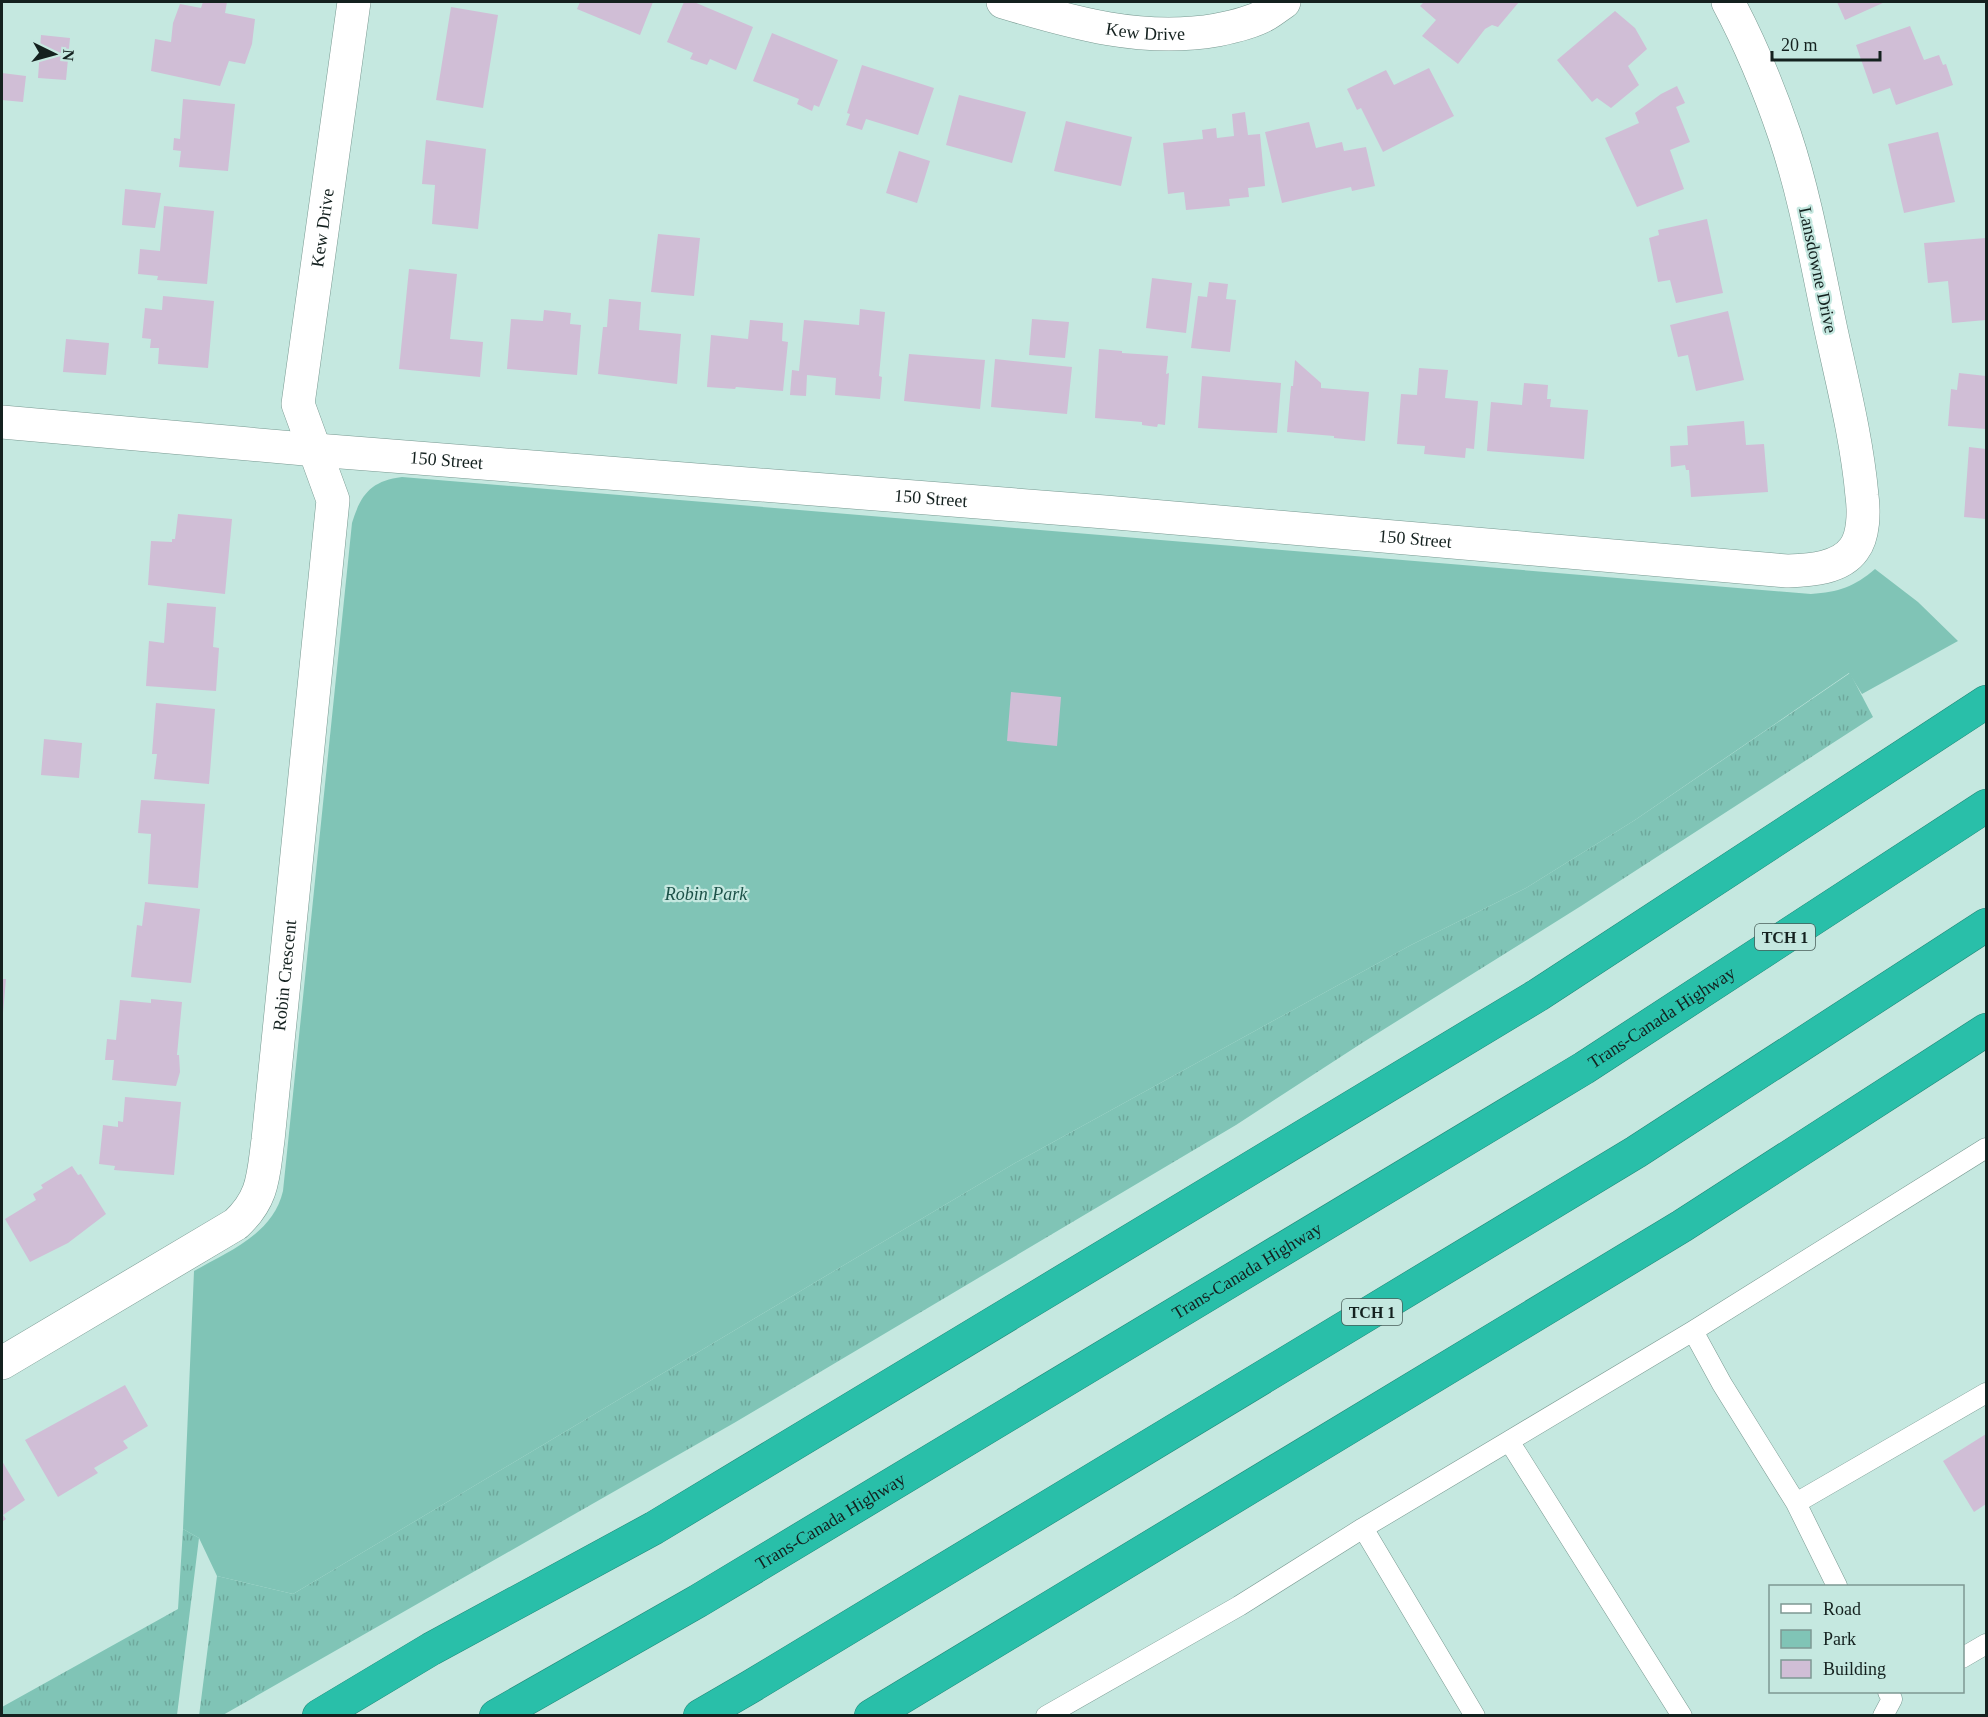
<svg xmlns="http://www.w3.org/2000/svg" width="1988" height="1717" font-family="Georgia,serif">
<defs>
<pattern id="grass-tufts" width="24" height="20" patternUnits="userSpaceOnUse" patternTransform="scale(1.5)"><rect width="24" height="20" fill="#80c4b6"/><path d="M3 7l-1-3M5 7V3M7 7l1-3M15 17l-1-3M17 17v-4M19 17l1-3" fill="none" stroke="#6ea89c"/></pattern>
</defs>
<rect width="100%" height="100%" fill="#c5e8e0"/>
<!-- grass -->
<path fill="url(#grass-tufts)" d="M1850,673L1873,717L1581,906L1362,1043L1236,1125L734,1423L223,1715L199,1716L217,1576L293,1594L1015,1163L1411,945L1526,888L1635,820Z
M183,1529L199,1538L177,1715L2,1716V1707L178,1609Z"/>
<!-- park -->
<path fill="#80c4b6" d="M402,477L1811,594C1839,592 1854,587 1875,569L1918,602L1958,641L1862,694L1849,673L1635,820L1526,888L1411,945L1015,1163L293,1594L217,1576L199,1538L183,1529L194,1271C229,1251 273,1234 283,1191L352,523C361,494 371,481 402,477Z"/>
<!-- building -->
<path fill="#d0bed6" d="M203,2H227L225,13L255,19L252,44L245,64L229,61L220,86L151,71L155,39L171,42L173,23L180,4L201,8Z
M580,2H653L640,35L577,9Z
M684,2H694L753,27L736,70L710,59L707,65L690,59L693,53L667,42Z
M1424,2H1519L1498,27L1492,25L1485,29L1458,64L1422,36L1436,20L1420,6Z
M1837,2H1885L1845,20Z
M451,7L498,15L483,108L436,100Z
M1615,11L1635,28L1647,49L1628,66L1639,85L1611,108L1597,98L1592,102L1557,60Z
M1910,26L1924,60L1939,55L1943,65L1946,64L1953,85L1896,105L1890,88L1873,94L1856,45Z
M772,33L838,60L819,107L814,105L812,111L797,104L799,99L753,81Z
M41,35L70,38L66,80L38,78Z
M862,65L934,88L918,135L866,119L862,130L846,125L850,114L847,113Z
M1429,68L1454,116L1383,152L1361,108L1357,110L1347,89L1386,70L1394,85Z
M2,73L26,76L23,102L2,100Z
M1677,86L1685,103L1676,107L1690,142L1670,150L1684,189L1637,207L1605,138L1639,123L1635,113L1661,94Z
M959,95L1026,112L1012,163L946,145Z
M183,99L235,104L228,171L179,167L181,151L173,150L174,138L180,139Z
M1245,112L1248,135L1260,134L1265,186L1248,188L1249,197L1229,199L1230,206L1186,210L1184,192L1168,194L1163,143L1203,139L1202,130L1216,128L1217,138L1234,136L1232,114Z
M1066,121L1132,137L1121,186L1054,171Z
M1309,122L1316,148L1342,142L1344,151L1366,147L1375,186L1352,191L1351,187L1282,203L1265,132Z
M1938,132L1955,202L1904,213L1888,144Z
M426,140L486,149L478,229L432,224L435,185L422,184Z
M899,151L930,161L917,203L886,193Z
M125,189L161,193L155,228L122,225Z
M164,206L214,211L207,284L157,280L158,276L138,274L140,249L160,251Z
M1707,219L1723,293L1676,303L1670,280L1658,282L1649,238L1659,235L1658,230Z
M658,234L700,238L694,296L651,292Z
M1986,238V320L1952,323L1948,281L1928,283L1924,243Z
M409,269L457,274L450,339L483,342L480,377L399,369Z
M1152,278L1192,283L1186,333L1146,328Z
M1209,282L1228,284L1226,299L1236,300L1230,352L1191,348L1198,296L1207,297Z
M163,296L214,301L208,368L158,364L159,348H150L151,339L142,338L145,308L162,310Z
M609,299L641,302L639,330L681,334L677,384L598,374L603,327H607Z
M860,309L885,312L879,376L882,377L880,399L835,395L836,378L807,375L806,396L790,395L792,370L799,371L804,320L859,325Z
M544,310L571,313L570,324L581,325L577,375L507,369L511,319L543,321Z
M1728,311L1744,380L1696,391L1688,355L1678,357L1670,325Z
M1032,319L1069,322L1065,358L1029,355Z
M750,320L783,323L782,341L788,342L783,391L736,387L735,389L707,387L711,335L748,339Z
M66,339L109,343L106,375L63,372Z
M1099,349L1122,351V353L1168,356L1166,374L1169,373L1165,425L1158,424L1157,427L1142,425V422L1095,418Z
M909,354L985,360L980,409L904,401Z
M995,359L1072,367L1067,414L991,407Z
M1295,360L1321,383V388L1369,392L1365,441L1334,438V436L1287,432L1291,386H1293Z
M1419,368L1448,370L1445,398L1478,401L1474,449L1466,448L1465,458L1424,454L1425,446L1397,444L1401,394L1417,395Z
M1959,373L1986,376V429L1948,426L1951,389L1957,390Z
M1202,376L1281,383L1277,433L1198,428Z
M1524,383L1548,385L1547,399H1551L1550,407L1588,410L1584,459L1487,451L1491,402L1522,405Z
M1744,421L1746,445L1764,444L1768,492L1691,497L1689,470H1686L1685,465L1671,467L1670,446L1688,445L1687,426Z
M1969,447L1986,449V519L1964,517Z
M178,514L232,519L225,594L148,585L151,541L172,542V539H175Z
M167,603L216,607L213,647L219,648L216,691L146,686L149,641L164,643Z
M1011,692L1061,697L1057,746L1007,741Z
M156,703L215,709L209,784L154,779L157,754H152Z
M44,739L82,743L79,778L41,775Z
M141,800L205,804L198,888L148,884L151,834L138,833Z
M145,902L200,909L191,983L131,977L137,925L142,926Z
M2,979H6L3,1013H2Z
M151,999L182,1002L177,1055H179L180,1072L176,1086L112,1080L114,1060H105L107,1039L116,1040L120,1000L151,1003Z
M125,1097L181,1102L174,1175L114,1170L115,1166L99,1164L103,1125L118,1127V1121L123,1122Z
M72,1166L78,1175L81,1174L106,1214L68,1243L30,1262L5,1219L36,1200L33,1194L43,1188L41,1185Z
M125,1385L148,1426L123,1441L128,1448L94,1468L98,1473L58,1497L25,1440Z
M1986,1434V1504L1974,1512L1943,1461Z
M2,1461L25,1500L3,1515L6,1519L2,1522Z"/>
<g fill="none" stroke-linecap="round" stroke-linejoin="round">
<defs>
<path id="service" d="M1693,1331L1722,1384L1796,1503L1837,1586
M1796,1503L1986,1393
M1962,1658L1986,1644
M1046,1716L1239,1606L1363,1528
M1475,1716L1363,1528L1509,1441
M1682,1716L1509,1441L1693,1331L1986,1148
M1883,1716L1892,1699L1888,1692"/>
<g id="minor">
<path id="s1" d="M1003,2C1073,23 1143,43 1217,30C1232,27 1251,23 1265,15C1272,11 1278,6 1284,2"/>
<path id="s2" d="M2,422L316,450L1105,512L1787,571C1809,570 1840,569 1854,549C1864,536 1864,511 1862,496C1857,440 1843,385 1831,330C1817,265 1806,199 1785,136C1769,89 1751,45 1728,2"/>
<path id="s3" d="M2,1363L236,1224C264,1198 263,1176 268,1140L333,500L298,404L354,2"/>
</g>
<g id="motorway">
<path d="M319,1716L431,1649L654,1528L1538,995L1986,702"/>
<path id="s4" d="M496,1716L698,1601L1584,1068L1986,806"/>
<path d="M700,1716L750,1687L1636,1152L1986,925"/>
<path d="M871,1716L1682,1226L1986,1030"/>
</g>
</defs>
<!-- service casing -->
<use href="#service" stroke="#789991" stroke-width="21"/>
<!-- minor casing -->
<use href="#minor" stroke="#789991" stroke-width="34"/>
<!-- motorway casing -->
<use href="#motorway" stroke="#228879" stroke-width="34"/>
<!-- service -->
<use href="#service" stroke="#fff" stroke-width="20"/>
<!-- minor -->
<use href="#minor" stroke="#fff" stroke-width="33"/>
<!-- motorway -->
<use href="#motorway" stroke="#29bfa9" stroke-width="33"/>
</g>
<g text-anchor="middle" stroke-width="4.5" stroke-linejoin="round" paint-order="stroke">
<!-- shield labels -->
<g fill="#c5e8e0" stroke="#495d59" stroke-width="1.5">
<rect x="1755" y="924" width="60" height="26" rx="4.5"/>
<rect x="1342" y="1299" width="60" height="26" rx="4.5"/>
</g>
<g font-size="16" font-weight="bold" fill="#14211f">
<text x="1785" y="943">TCH 1</text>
<text x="1372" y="1318">TCH 1</text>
</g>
<!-- street labels -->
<g font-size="18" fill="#14211f" stroke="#c5e8e0">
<text dy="6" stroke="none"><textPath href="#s1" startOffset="146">Kew Drive</textPath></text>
<text dy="6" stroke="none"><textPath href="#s3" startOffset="1288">Kew Drive</textPath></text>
<text transform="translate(1818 270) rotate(78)" y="6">Lansdowne Drive</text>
<text dy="6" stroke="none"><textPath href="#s2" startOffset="446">150 Street</textPath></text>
<text dy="6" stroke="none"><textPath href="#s2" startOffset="932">150 Street</textPath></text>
<text dy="6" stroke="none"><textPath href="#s2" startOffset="1418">150 Street</textPath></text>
<text dy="6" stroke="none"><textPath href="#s3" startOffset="530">Robin Crescent</textPath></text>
<text dy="6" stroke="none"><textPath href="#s4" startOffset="1359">Trans-Canada Highway</textPath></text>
<text dy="6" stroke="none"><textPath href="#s4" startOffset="873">Trans-Canada Highway</textPath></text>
<text dy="6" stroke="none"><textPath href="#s4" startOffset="387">Trans-Canada Highway</textPath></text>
</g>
<!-- park labels -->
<g font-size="18" font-style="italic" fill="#1d5249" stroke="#c5e8e0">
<text x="706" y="900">Robin Park</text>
</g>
</g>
<!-- border -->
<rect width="1988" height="1717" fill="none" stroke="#14211f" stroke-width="6"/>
<!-- legend -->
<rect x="1769" y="1585" width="195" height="108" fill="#c5e8e0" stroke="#7e9893" stroke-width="1.5"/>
<rect x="1781" y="1604" width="30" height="9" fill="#ffffff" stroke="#7e9893" stroke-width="1.5"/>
<text x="1823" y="1615" font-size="18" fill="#14211f">Road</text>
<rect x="1781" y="1630" width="30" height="18" fill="#80c4b6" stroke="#7e9893" stroke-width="1.5"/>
<text x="1823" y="1645" font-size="18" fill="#14211f">Park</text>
<rect x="1781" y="1660" width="30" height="18" fill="#d0bed6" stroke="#7e9893" stroke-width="1.5"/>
<text x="1823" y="1675" font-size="18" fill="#14211f">Building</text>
<!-- north arrow -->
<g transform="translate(54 54) rotate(95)" stroke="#c5e8e0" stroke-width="4.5" paint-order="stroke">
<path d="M0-4.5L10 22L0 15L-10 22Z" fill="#14211f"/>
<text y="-9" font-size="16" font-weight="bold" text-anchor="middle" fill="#14211f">N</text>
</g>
<!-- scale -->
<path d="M1772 51v9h108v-9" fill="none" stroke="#14211f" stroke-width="3"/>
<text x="1781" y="51" font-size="18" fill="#14211f" stroke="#c5e8e0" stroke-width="4.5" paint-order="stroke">20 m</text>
</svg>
